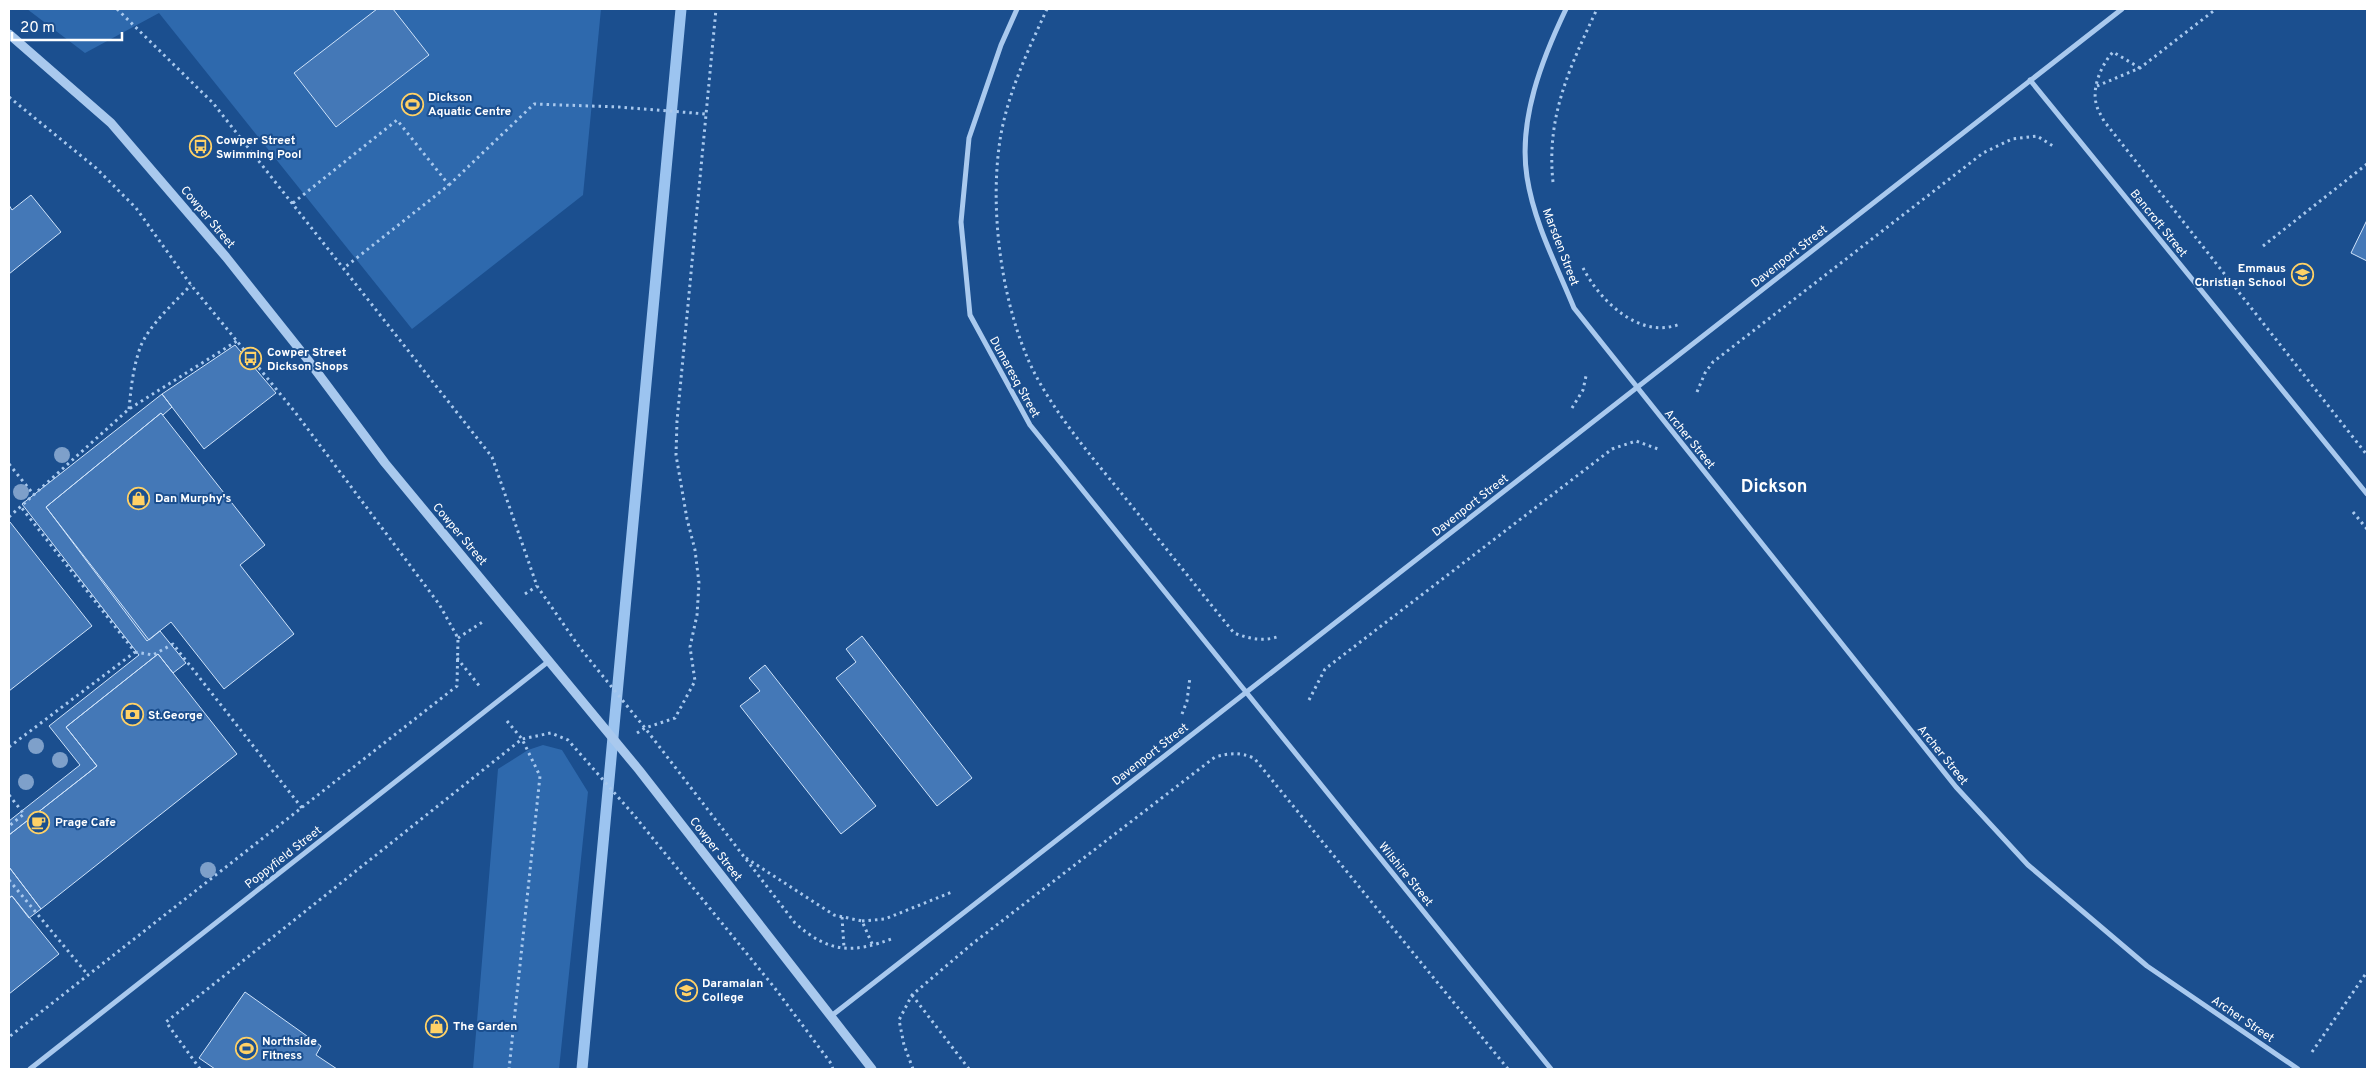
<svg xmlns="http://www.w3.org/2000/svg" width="2376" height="1078" font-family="Overpass,sans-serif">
<rect width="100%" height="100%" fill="#1b4f8f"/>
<!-- green -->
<path fill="#2e69ad" d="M27,9H601L583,195L412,329L159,13L85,53Z
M543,745L562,750L588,792L559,1069H473L498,769L528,750Z"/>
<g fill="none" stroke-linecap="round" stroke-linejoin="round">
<!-- stream -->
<path stroke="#9cc4f0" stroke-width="11" d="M582,1069L681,9"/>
</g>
<!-- building -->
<path fill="#4478b7" stroke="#cfe3fa" d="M377,9H393L429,55L336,127L294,73Z
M31,195L61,232L9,274V205L12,210Z
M2367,220V261L2351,253Z
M235,345L276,393L204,449L162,394Z
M162,394L172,407L163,415L161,413L46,507L149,640L160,631L186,663L173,673L158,654L66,727L97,766L9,835V821L80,765L49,726L139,655L22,504Z
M161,413L265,545L240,565L294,634L224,689L171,622L147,641L46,507Z
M10,522L92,626L9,691V523Z
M862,636L972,778L937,806L836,678L856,662L846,649Z
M158,654L237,754L41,909L9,867V835L97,766L66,727Z
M765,665L876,806L841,834L740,706L760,691L749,678Z
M9,867L41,909L29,918L12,896L9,898Z
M12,896L59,954L9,994V898Z
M245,992L321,1046L316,1055L337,1069H215L199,1058Z"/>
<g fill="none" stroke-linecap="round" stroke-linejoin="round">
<!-- path -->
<path stroke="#a9c9ee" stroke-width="3" stroke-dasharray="2.5 4" stroke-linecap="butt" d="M117,9L213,103L492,457L537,586L580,648L645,728L795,923C829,953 852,954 894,938
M1047,9C1028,50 1007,95 1000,140C990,206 1000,290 1025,352C1043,399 1086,450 1118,489C1157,537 1195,585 1234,633C1250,639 1264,642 1280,636
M2140,68L2113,52C2102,64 2092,86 2096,103C2097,109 2101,115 2104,121L2367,455
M2097,86L2140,68L2216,9
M9,97L96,168L136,208L191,285L295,412L439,604L458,638L457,686L9,1037
M1553,182C1546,116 1570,67 1597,9
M449,185L534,104L619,107L706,114
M293,203L397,120L449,185L344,268
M2263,246L2367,164
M1583,268C1600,301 1640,340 1680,324
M1697,392L1705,373L1713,362L1983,153L2012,139L2037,136L2053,146
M1572,408L1583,390L1586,376
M129,409C131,388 133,368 140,348C148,326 175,302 191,285
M9,464L34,495
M2353,512L2367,529
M9,517L129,409L237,341
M525,594L537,586
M458,638L484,621
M135,652L153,655L173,644L302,808
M457,658L481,688
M1309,700L1325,669L1612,449L1636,441L1658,449
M1182,714L1187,701L1190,677
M507,721L522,739L540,776L509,1069
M637,733L645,728L675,718L695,681L690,647L697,615L699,583L695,550L687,519L676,455L677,421L716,9
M9,747L135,652L21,507
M9,795L24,814L9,826
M746,858L834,915L862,921L873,946
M9,880L88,975
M842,917L844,948
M862,921L885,919L952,892
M912,995L969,1069
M2312,1052L2367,972
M200,1069L166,1022L522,739L551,733L568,740L633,814L774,987L830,1062L833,1069
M913,1069L904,1045L899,1020L912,995L972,944L1215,757C1230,753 1239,752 1254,758L1508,1069"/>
<!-- minor -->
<path stroke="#a9c9ee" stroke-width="5" d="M1017,9L1001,45L969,138L961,222L970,315L1030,425L1551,1069
M1566,9C1542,59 1518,120 1527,177C1534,223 1557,266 1574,308L1956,787L2028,865L2147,966L2298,1069
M2030,80L2367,494
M830,1017L2122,9
M30,1069L549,661"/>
<!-- tertiary -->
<path stroke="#a9c9ee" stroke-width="9" d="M9,34L111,123L226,257L308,360L385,463L639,770L872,1069"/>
</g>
<!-- trees -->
<g fill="#7ea0ca">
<circle cx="62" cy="455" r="8"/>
<circle cx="21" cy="492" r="8"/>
<circle cx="36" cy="746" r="8"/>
<circle cx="60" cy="760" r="8"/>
<circle cx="26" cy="782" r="8"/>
<circle cx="208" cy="870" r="8"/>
</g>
<!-- icons -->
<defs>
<symbol id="stadium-ring" viewBox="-11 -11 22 22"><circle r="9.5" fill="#1b4f8f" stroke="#ffd166" stroke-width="1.5"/><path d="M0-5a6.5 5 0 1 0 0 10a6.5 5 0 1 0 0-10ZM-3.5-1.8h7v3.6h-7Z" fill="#ffd166"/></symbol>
<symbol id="bus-ring" viewBox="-11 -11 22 22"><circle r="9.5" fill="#1b4f8f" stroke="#ffd166" stroke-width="1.5"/><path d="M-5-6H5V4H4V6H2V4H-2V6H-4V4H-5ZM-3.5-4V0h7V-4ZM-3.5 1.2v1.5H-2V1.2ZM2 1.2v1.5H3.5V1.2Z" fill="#ffd166"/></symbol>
<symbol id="school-ring" viewBox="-11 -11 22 22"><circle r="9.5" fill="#1b4f8f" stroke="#ffd166" stroke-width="1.5"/><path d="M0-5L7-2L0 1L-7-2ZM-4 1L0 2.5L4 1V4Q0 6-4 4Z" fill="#ffd166"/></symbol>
<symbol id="shop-ring" viewBox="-11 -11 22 22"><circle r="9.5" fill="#1b4f8f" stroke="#ffd166" stroke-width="1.5"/><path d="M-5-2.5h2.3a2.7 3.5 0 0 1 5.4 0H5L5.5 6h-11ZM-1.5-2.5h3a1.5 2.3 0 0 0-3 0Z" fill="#ffd166"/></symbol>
<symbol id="bank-ring" viewBox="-11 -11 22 22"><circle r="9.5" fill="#1b4f8f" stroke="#ffd166" stroke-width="1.5"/><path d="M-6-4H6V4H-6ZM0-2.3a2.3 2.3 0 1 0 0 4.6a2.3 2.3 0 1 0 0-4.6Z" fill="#ffd166"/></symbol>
<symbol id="cafe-ring" viewBox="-11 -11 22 22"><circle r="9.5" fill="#1b4f8f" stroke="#ffd166" stroke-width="1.5"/><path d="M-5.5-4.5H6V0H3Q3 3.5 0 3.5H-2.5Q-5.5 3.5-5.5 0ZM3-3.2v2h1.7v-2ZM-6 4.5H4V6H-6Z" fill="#ffd166"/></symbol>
</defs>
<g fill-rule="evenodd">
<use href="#stadium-ring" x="400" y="92" width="25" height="25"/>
<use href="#bus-ring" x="188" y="134" width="25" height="25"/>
<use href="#school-ring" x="2290" y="262" width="25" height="25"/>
<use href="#bus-ring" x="238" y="346" width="25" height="25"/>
<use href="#shop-ring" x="126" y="486" width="25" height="25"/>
<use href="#bank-ring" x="120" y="702" width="25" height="25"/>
<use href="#cafe-ring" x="26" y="810" width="25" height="25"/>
<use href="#school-ring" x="674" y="978" width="25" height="25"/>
<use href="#shop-ring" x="424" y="1014" width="25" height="25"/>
<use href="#stadium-ring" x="234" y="1036" width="25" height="25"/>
</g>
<g text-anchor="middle" stroke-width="4" stroke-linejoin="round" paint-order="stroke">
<!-- poi labels -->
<g font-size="12" font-weight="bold" fill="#fff" stroke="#1b4f8f" text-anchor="start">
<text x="428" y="101">Dickson<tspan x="428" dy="14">Aquatic Centre</tspan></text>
<text x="216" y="144">Cowper Street<tspan x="216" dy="14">Swimming Pool</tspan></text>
<text x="2286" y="272" text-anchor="end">Emmaus<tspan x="2286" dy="14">Christian School</tspan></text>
<text x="267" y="356">Cowper Street<tspan x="267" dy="14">Dickson Shops</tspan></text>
<text x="155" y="502">Dan Murphy's</text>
<text x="148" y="719">St.George</text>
<text x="55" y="826">Prage Cafe</text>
<text x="702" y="987">Daramalan<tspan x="702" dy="14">College</tspan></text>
<text x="453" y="1030">The Garden</text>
<text x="262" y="1045">Northside<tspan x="262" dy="14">Fitness</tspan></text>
</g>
<!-- street labels -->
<g font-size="12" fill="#fff" stroke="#1b4f8f">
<text transform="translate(208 217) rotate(50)" y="4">Cowper Street</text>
<text transform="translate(2159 223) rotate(51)" y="4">Bancroft Street</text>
<text transform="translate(1561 247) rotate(69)" y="4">Marsden Street</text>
<text transform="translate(1789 256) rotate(-38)" y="4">Davenport Street</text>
<text transform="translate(1015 377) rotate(61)" y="4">Dumaresq Street</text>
<text transform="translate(1690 439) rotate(51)" y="4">Archer Street</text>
<text transform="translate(1470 505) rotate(-38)" y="4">Davenport Street</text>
<text transform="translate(460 534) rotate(50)" y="4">Cowper Street</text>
<text transform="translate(1150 754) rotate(-38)" y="4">Davenport Street</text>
<text transform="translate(1943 755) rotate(51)" y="4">Archer Street</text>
<text transform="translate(716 849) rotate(52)" y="4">Cowper Street</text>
<text transform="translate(283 857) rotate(-38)" y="4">Poppyfield Street</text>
<text transform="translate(1406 874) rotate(51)" y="4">Wilshire Street</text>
<text transform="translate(2243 1019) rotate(34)" y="4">Archer Street</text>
</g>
<!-- district labels -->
<g font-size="18" font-weight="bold" fill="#fff" stroke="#1b4f8f">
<text x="1774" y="492">Dickson</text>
</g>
</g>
<!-- border -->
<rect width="2376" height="1078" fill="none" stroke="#ffffff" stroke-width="20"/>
<!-- scale -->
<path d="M12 32v8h110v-8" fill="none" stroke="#ffffff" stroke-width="2.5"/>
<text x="20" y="32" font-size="15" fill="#ffffff" stroke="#1b4f8f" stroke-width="4" paint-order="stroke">20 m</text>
</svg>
